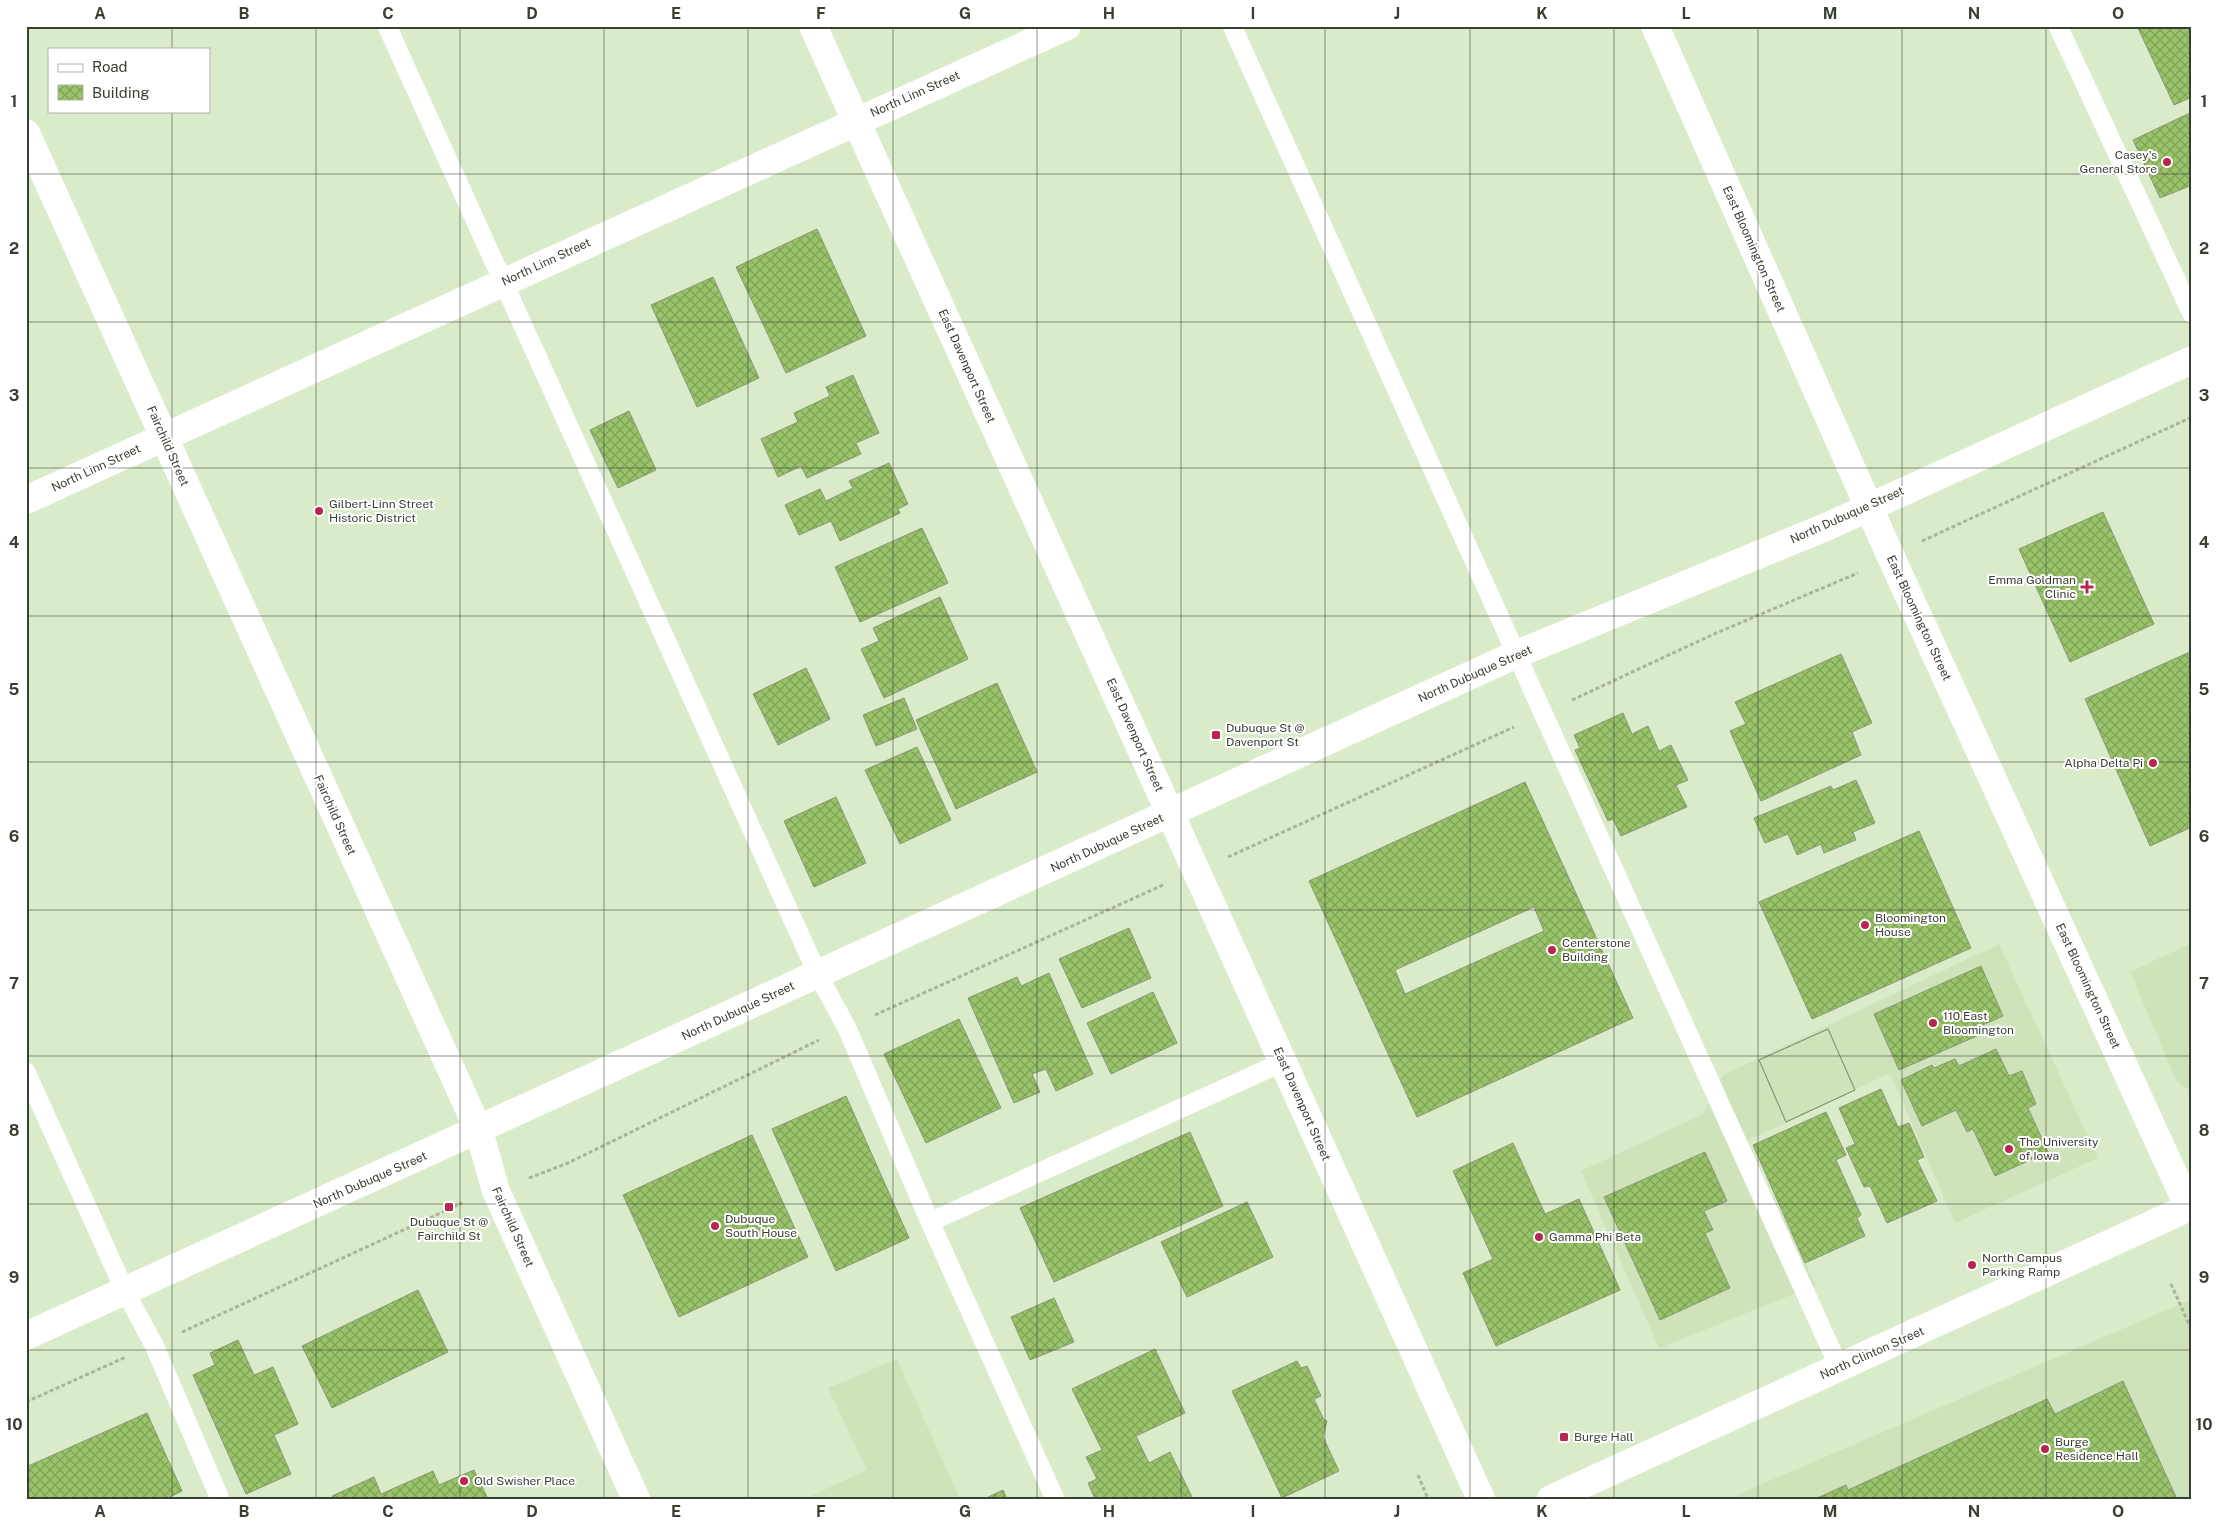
<svg xmlns="http://www.w3.org/2000/svg" width="2218" height="1525" font-family="'Public Sans',sans-serif">
<defs>
<pattern id="building-cross-hatch" width="8" height="8" patternUnits="userSpaceOnUse" patternTransform="scale(1.25)"><rect width="8" height="8" fill="#9ac46a"/><path d="M0 0l8 8M0 8l8-8" fill="none" stroke="#7fa158"/></pattern>
</defs>
<rect width="100%" height="100%" fill="#daebca"/>
<!-- built -->
<path fill="#cfe3bb" d="M2192,943V1093L2176,1080L2130,972Z
M1999,944L2098,1158L1955,1223L1890,1073L1747,1141L1816,1285L1659,1348L1581,1171L1703,1114L1723,1075Z
M2192,1299V1499H1727Z
M897,1359L960,1499H804L867,1470L828,1388Z"/>
<!-- building -->
<path fill="url(#building-cross-hatch)" stroke="#89987a" fill-rule="evenodd" d="M2137,26H2192V97L2174,105Z
M2192,112V185L2160,198L2133,140Z
M817,229L866,336L786,373L736,267Z
M713,277L759,378L697,407L651,305Z
M853,375L879,433L856,443L861,454L807,478L801,466L778,477L761,439L798,422L794,413L830,396L826,387Z
M629,411L656,470L618,488L590,430Z
M889,463L908,504L898,509L900,513L840,541L831,521L799,535L785,505L820,489L826,501L853,488L849,481Z
M2103,512L2154,624L2070,662L2019,549Z
M922,528L948,583L860,622L835,567Z
M940,597L968,659L884,698L861,649L879,641L873,628Z
M2192,651V827L2150,846L2085,699Z
M1841,654L1872,723L1852,732L1861,755L1761,801L1730,731L1746,724L1735,702Z
M806,668L830,719L778,745L753,694Z
M997,683L1037,772L956,809L916,720Z
M904,698L917,729L876,746L863,715Z
M1623,713L1632,734L1648,726L1659,751L1671,745L1688,780L1676,785L1687,807L1621,836L1613,819L1608,821L1575,750L1580,748L1574,735Z
M917,747L951,820L900,844L865,770Z
M1856,780L1875,823L1853,832L1856,840L1824,853L1821,844L1797,855L1788,834L1765,843L1754,818L1831,786L1833,790Z
M1525,782L1633,1018L1417,1117L1309,881ZM1534,907L1544,931L1405,994L1395,970Z
M836,797L866,863L814,887L784,821Z
M1919,831L1971,948L1812,1019L1759,902Z
M1129,928L1151,978L1082,1008L1059,959Z
M1981,966L2003,1016L1974,1029L1977,1036L1899,1070L1874,1014Z
M1049,973L1093,1074L1056,1091L1046,1069L1032,1074L1040,1092L1014,1103L968,998L1017,977L1021,986Z
M1153,992L1177,1043L1111,1074L1087,1023Z
M959,1019L1001,1108L926,1143L884,1054Z
M1828,1029L1855,1090L1786,1122L1759,1060Z
M1828,1029L1855,1090L1786,1122L1759,1060Z
M1996,1049L2009,1076L2022,1071L2036,1104L2028,1108L2048,1152L1995,1176L1973,1129L1967,1132L1956,1110L1922,1126L1901,1080L1932,1065L1934,1068L1955,1059L1959,1066Z
M1881,1089L1898,1127L1909,1123L1924,1157L1917,1160L1937,1201L1887,1223L1870,1186L1864,1187L1846,1148L1855,1144L1839,1108Z
M846,1096L909,1238L836,1271L772,1129Z
M1826,1112L1846,1155L1836,1160L1861,1215L1857,1218L1865,1236L1805,1263L1753,1145Z
M1190,1132L1223,1206L1054,1282L1020,1208Z
M752,1135L808,1257L679,1317L623,1195Z
M1513,1143L1545,1214L1579,1199L1620,1290L1496,1346L1463,1273L1493,1259L1453,1171Z
M1705,1152L1727,1201L1704,1211L1713,1230L1705,1233L1730,1288L1660,1320L1604,1197Z
M1247,1202L1273,1257L1187,1297L1161,1242Z
M418,1290L448,1352L332,1408L302,1346Z
M1054,1298L1074,1342L1030,1360L1011,1317Z
M238,1340L254,1375L273,1367L298,1424L274,1435L291,1474L246,1494L193,1375L215,1365L210,1353Z
M1155,1349L1185,1413L1136,1436L1149,1463L1170,1452L1193,1499H1095L1088,1483L1097,1479L1086,1457L1102,1450L1072,1389Z
M1297,1361L1301,1368L1307,1366L1321,1396L1314,1399L1324,1420L1327,1421L1323,1437L1339,1471L1282,1498L1232,1391Z
M2123,1381L2177,1499H1815L1846,1485L1848,1490L2047,1399L2055,1414Z
M147,1413L182,1491L166,1499H26V1467Z
M474,1470L488,1499H334L332,1496L374,1477L381,1494L433,1471L439,1485Z
M1003,1490L1007,1499H984Z"/>
<g fill="none" stroke-linecap="round" stroke-linejoin="round">
<!-- path -->
<path stroke="#a7b59a" stroke-width="3" stroke-dasharray="4 2.5" stroke-linecap="butt" d="M1922,541L2192,417
M1572,700L1714,634L1858,573
M1228,857L1514,727
M875,1015L1163,885
M529,1178L568,1163L819,1040
M2171,1284L2192,1331
M182,1332L462,1203
M26,1402L126,1357
M1418,1475L1428,1499"/>
<!-- lane -->
<path stroke="#fff" stroke-width="19" d="M387,26L818,975L847,1028L930,1222L1055,1499
M1232,26L1839,1367
M2058,26L2192,314
M26,1072L125,1291L154,1345L220,1499
M930,1222L1283,1062"/>
<!-- street -->
<path stroke="#fff" stroke-width="28" d="M813,26L1481,1499
M1655,26L1891,557L2189,1208
M26,133L479,1131L496,1191L636,1499
M26,500L1067,26"/>
<!-- secondary -->
<path stroke="#fff" stroke-width="28" d="M26,1336L1517,654L1826,527L2192,360
M1551,1499L2192,1206"/>
</g>
<!-- grid -->
<path fill="none" stroke="#394033" stroke-width="1" stroke-opacity="0.55" d="M172,26V49M316,26V1499M460,26V1499M604,26V1499M748,26V1499M893,26V1499M1037,26V1499M1181,26V1499M1325,26V1499M1470,26V1499M1614,26V1499M1758,26V1499M1902,26V1499M2046,26V1499M172,111V1499M26,174H2192M26,322H2192M26,468H2192M26,616H2192M26,762H2192M26,910H2192M26,1056H2192M26,1204H2192M26,1350H2192"/>
<!-- markers -->
<g fill="#b62651" stroke="#fff" stroke-width="2">
<circle cx="2167" cy="162" r="5"/>
<circle cx="319" cy="511" r="5"/>
<path d="M2084.5 579.5h5v5h5v5h-5v5h-5v-5h-5v-5h5z"/>
<rect x="1211" y="730" width="10" height="10" rx="2.5"/>
<circle cx="2153" cy="763" r="5"/>
<circle cx="1865" cy="925" r="5"/>
<circle cx="1552" cy="950" r="5"/>
<circle cx="1933" cy="1023" r="5"/>
<circle cx="2009" cy="1149" r="5"/>
<rect x="444" y="1202" width="10" height="10" rx="2.5"/>
<circle cx="715" cy="1226" r="5"/>
<circle cx="1539" cy="1237" r="5"/>
<circle cx="1972" cy="1265" r="5"/>
<rect x="1559" y="1432" width="10" height="10" rx="2.5"/>
<circle cx="2045" cy="1449" r="5"/>
<circle cx="464" cy="1481" r="5"/>
</g>
<g text-anchor="middle" stroke-width="4" stroke-linejoin="round" paint-order="stroke">
<!-- street labels -->
<g font-size="12" fill="#394033" stroke="#fff">
<text transform="translate(915 94) rotate(-24)" y="4">North Linn Street</text>
<text transform="translate(1754 249) rotate(66)" y="4">East Bloomington Street</text>
<text transform="translate(546 262) rotate(-25)" y="4">North Linn Street</text>
<text transform="translate(967 366) rotate(66)" y="4">East Davenport Street</text>
<text transform="translate(168 446) rotate(66)" y="4">Fairchild Street</text>
<text transform="translate(96 468) rotate(-25)" y="4">North Linn Street</text>
<text transform="translate(1847 515) rotate(-24)" y="4">North Dubuque Street</text>
<text transform="translate(1919 618) rotate(65)" y="4">East Bloomington Street</text>
<text transform="translate(1475 674) rotate(-24)" y="4">North Dubuque Street</text>
<text transform="translate(1135 735) rotate(66)" y="4">East Davenport Street</text>
<text transform="translate(335 815) rotate(66)" y="4">Fairchild Street</text>
<text transform="translate(1107 843) rotate(-25)" y="4">North Dubuque Street</text>
<text transform="translate(2088 986) rotate(65)" y="4">East Bloomington Street</text>
<text transform="translate(738 1011) rotate(-25)" y="4">North Dubuque Street</text>
<text transform="translate(1302 1104) rotate(66)" y="4">East Davenport Street</text>
<text transform="translate(370 1180) rotate(-24)" y="4">North Dubuque Street</text>
<text transform="translate(513 1227) rotate(66)" y="4">Fairchild Street</text>
<text transform="translate(1872 1353) rotate(-24)" y="4">North Clinton Street</text>
</g>
<!-- poi labels -->
<g font-size="12" fill="#394033" stroke="#fff" text-anchor="start">
<text x="2157" y="159" text-anchor="end">Casey's<tspan x="2157" dy="14">General Store</tspan></text>
<text x="329" y="508">Gilbert-Linn Street<tspan x="329" dy="14">Historic District</tspan></text>
<text x="2076" y="584" text-anchor="end">Emma Goldman<tspan x="2076" dy="14">Clinic</tspan></text>
<text x="1226" y="732">Dubuque St @<tspan x="1226" dy="14">Davenport St</tspan></text>
<text x="2143" y="767" text-anchor="end">Alpha Delta Pi</text>
<text x="1875" y="922">Bloomington<tspan x="1875" dy="14">House</tspan></text>
<text x="1562" y="947">Centerstone<tspan x="1562" dy="14">Building</tspan></text>
<text x="1943" y="1020">110 East<tspan x="1943" dy="14">Bloomington</tspan></text>
<text x="2019" y="1146">The University<tspan x="2019" dy="14">of Iowa</tspan></text>
<text x="725" y="1223">Dubuque<tspan x="725" dy="14">South House</tspan></text>
<text x="449" y="1226" text-anchor="middle">Dubuque St @<tspan x="449" dy="14">Fairchild St</tspan></text>
<text x="1549" y="1241">Gamma Phi Beta</text>
<text x="1982" y="1262">North Campus<tspan x="1982" dy="14">Parking Ramp</tspan></text>
<text x="1574" y="1441">Burge Hall</text>
<text x="2055" y="1446">Burge<tspan x="2055" dy="14">Residence Hall</tspan></text>
<text x="474" y="1485">Old Swisher Place</text>
</g>
</g>
<!-- border -->
<rect width="2218" height="1525" fill="none" stroke="#ffffff" stroke-width="55"/>
<!-- legend -->
<rect x="48" y="48" width="162" height="65" fill="#ffffff" stroke="#b0b3ad"/>
<rect x="58" y="64" width="25" height="8" fill="#ffffff" stroke="#b0b3ad"/>
<text x="92" y="72" font-size="15" fill="#394033">Road</text>
<rect x="58" y="85" width="25" height="15" fill="url(#building-cross-hatch)" stroke="#b0b3ad"/>
<text x="92" y="98" font-size="15" fill="#394033">Building</text>
<rect x="28" y="28" width="2162" height="1470" fill="none" stroke="#394033" stroke-width="2"/>
<g font-size="16" text-anchor="middle" font-weight="bold" fill="#394033">
<text x="100" y="19">A</text>
<text x="244" y="19">B</text>
<text x="388" y="19">C</text>
<text x="532" y="19">D</text>
<text x="676" y="19">E</text>
<text x="821" y="19">F</text>
<text x="965" y="19">G</text>
<text x="1109" y="19">H</text>
<text x="1253" y="19">I</text>
<text x="1397" y="19">J</text>
<text x="1542" y="19">K</text>
<text x="1686" y="19">L</text>
<text x="1830" y="19">M</text>
<text x="1974" y="19">N</text>
<text x="2118" y="19">O</text>
<text x="14" y="107">1</text>
<text x="2204" y="107">1</text>
<text x="14" y="254">2</text>
<text x="2204" y="254">2</text>
<text x="14" y="401">3</text>
<text x="2204" y="401">3</text>
<text x="14" y="548">4</text>
<text x="2204" y="548">4</text>
<text x="14" y="695">5</text>
<text x="2204" y="695">5</text>
<text x="14" y="842">6</text>
<text x="2204" y="842">6</text>
<text x="14" y="989">7</text>
<text x="2204" y="989">7</text>
<text x="14" y="1136">8</text>
<text x="2204" y="1136">8</text>
<text x="14" y="1283">9</text>
<text x="2204" y="1283">9</text>
<text x="14" y="1430">10</text>
<text x="2204" y="1430">10</text>
<text x="100" y="1517">A</text>
<text x="244" y="1517">B</text>
<text x="388" y="1517">C</text>
<text x="532" y="1517">D</text>
<text x="676" y="1517">E</text>
<text x="821" y="1517">F</text>
<text x="965" y="1517">G</text>
<text x="1109" y="1517">H</text>
<text x="1253" y="1517">I</text>
<text x="1397" y="1517">J</text>
<text x="1542" y="1517">K</text>
<text x="1686" y="1517">L</text>
<text x="1830" y="1517">M</text>
<text x="1974" y="1517">N</text>
<text x="2118" y="1517">O</text>
</g>
</svg>
